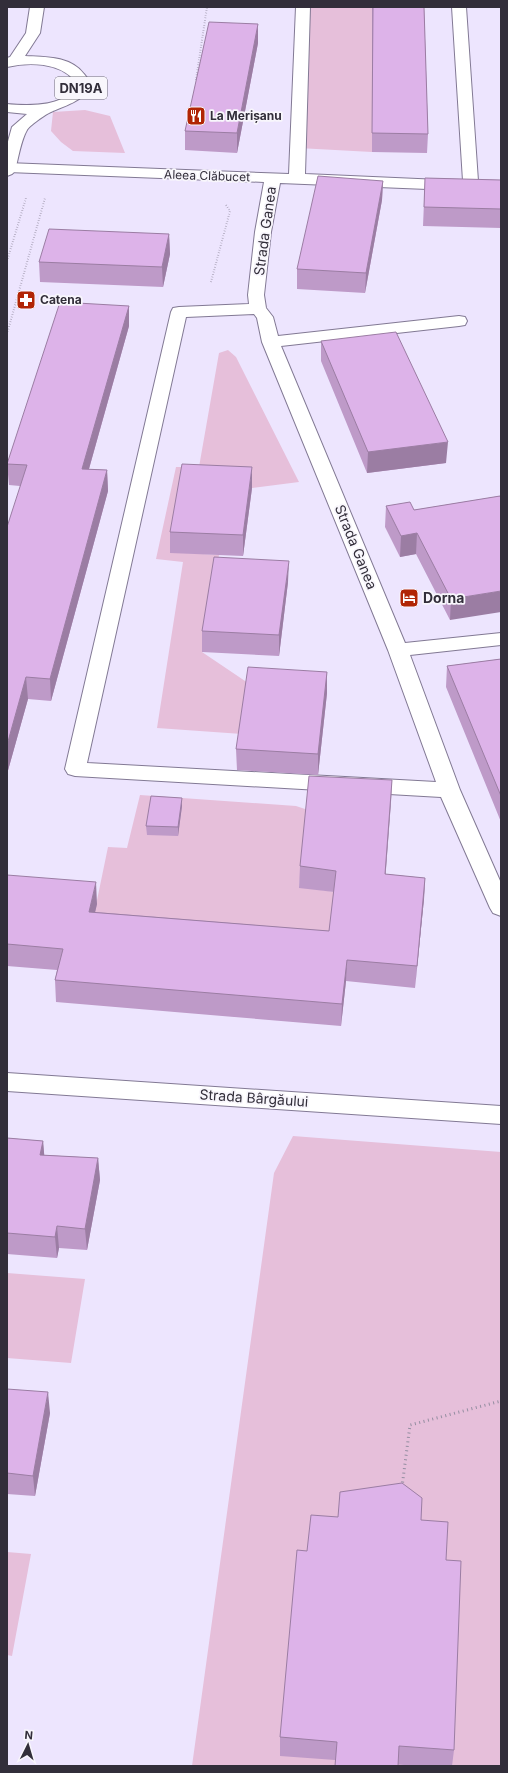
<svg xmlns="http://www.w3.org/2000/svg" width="508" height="1773" font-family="Inter,sans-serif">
<rect width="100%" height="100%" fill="#ede5fe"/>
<!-- green -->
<path fill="#e6bfda" d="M303,7H372V152L298,148Z
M85,110L110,116L125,153L73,151L61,142L51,131L53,112Z
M228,350L236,357L299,482L252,488L183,484L171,552L219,555L202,652L248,683L242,734L157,728L183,562L156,559L176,467H199L219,353Z
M140,795L296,806L308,810L299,887L336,892L328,953L90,934L108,847L127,848Z
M293,1136L501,1152V1766H192L274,1173Z
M7,1273L85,1279L71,1363L7,1358Z
M7,1552L31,1554L12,1656L7,1655Z"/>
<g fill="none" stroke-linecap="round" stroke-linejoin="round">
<defs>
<path id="minor" d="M296,7H310L305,174L463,181L452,7H466L478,181L501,182V192L280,183L271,232L264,295L266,308L273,317L278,336L459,316L465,317L467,321L465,325L459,326L281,346L405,643L501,633V645L410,655L460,790L501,883V916L493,913L490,908L441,797L75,776L68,774L65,769L171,312L173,308L179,307L249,304L248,295L255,232L264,182L8,172L7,163L289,174ZM254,314L257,318L262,342L388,650L436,782L87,763L186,317Z
M7,1073L501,1106V1124L7,1091Z"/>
<path id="major" d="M30,7H44L40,33L25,56C46,57 70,56 84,74C103,95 64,106 51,112C46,114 29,126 27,130C21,140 18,159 15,171L12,174L7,176V145L12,127L27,114L7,112V104C27,106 74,108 74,80C59,62 28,62 7,67V58L10,57L26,33Z"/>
</defs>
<!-- minor casing -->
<use href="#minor" stroke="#827994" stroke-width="2"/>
<!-- major casing -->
<use href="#major" stroke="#827994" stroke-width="2"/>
<!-- path-far1 -->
<path stroke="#948ea1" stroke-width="2" stroke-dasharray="0.5 2" stroke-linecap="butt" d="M196,80L207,7
M7,261L26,198
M211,282L230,211L226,205
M7,334L45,198"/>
<!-- path -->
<path stroke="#948ea1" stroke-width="3" stroke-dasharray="1 3.5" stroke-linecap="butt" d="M402,1487L410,1425L501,1401"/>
<!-- minor -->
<use href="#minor" fill="#fff" fill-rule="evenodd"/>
<!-- major -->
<use href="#major" fill="#fff" fill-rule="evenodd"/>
</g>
<!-- wall -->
<path fill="#be9ac8" d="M372,7H424L428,134L427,153L372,152Z
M258,24V43L237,153L185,150V131Z
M425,178L501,180V228L423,226Z
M383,181L382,200L365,293L297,289V269Z
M169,234L170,254L163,287L40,282L39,262Z
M129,306V326L89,469L107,470L108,491L51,701L28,699L7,774L20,486L9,485L7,464Z
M321,341L446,463L367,473L321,361Z
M252,488L243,556L170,553V532Z
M500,496L450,620L416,554L400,557L385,527L386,506L414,510Z
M288,582L279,656L202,652V631Z
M501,659V822L446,687L447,666Z
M327,672V693L318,775L237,770L236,749Z
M392,780L385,874L425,878L424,899L415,988L346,981L341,1026L56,1002L55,980L57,970L7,966V875L97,904L95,912L329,931L334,892L299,888L300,866Z
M182,806L178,836L147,835L146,826Z
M7,1138L43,1141L44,1155L98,1158L100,1180L87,1250L59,1248L57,1258L7,1254Z
M7,1389L50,1413L35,1496L7,1494Z
M338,1517L421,1520L446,1560L454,1750L452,1766H418L280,1756V1737L307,1551Z"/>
<!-- shaded-wall -->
<path fill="#9b7da3" d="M258,24V43L237,153V133Z
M383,181L382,200L365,293L366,273Z
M169,234L170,254L163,287L162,267Z
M129,306V326L83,490L82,469Z
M448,442L446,463L367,473L368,452Z
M252,467V488L243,556V535Z
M107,470L108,491L51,701L50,679Z
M417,533L416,554L400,557L401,536Z
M289,561L288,582L279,656V635Z
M501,591V612L450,620L451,599Z
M327,672V693L318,775V754Z
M26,677L28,699L7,774V745Z
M392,780L391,802L384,896L385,874Z
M182,798V806L178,836V827Z
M425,878L424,899L415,988Z
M96,882L97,904L90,934L89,912Z
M347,960L346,981L341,1026L342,1004Z
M43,1141L45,1163L40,1155Z
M98,1158L100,1180L87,1250L85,1229Z
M57,1226L59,1248L57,1258L55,1237Z
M48,1392L50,1413L35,1496L33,1476Z"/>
<!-- building -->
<path fill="#ddb3e9" stroke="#9b7da3" d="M373,7H424L428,134L372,133Z
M209,22L258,24L237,133L185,131Z
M318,176L383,181L366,273L297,269Z
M425,178L501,180V209L424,207Z
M49,229L169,234L162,267L39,262Z
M60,302L129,306L82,469L107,470L50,679L26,677L7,745V527L27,465L7,464Z
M396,332L448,442L368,452L321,341Z
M182,464L252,467L243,535L170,532Z
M500,496L501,498V591L451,599L417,533L401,536L386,506L410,502L414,510Z
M214,557L289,561L279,635L202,631Z
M501,659V796L447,666Z
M248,667L327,672L318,754L236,749Z
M309,776L392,780L385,874L425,878L417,966L347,960L342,1004L55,980L63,949L7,944V875L96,882L89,912L329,931L336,871L300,866Z
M151,796L182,798L178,827L146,826Z
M7,1138L43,1141L40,1155L98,1158L85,1229L57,1226L55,1237L7,1233Z
M7,1389L48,1392L33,1476L7,1473Z
M402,1483L422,1498L421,1520L448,1522L446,1560L461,1561L454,1750L399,1746L398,1766H335L337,1742L280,1737L297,1550L307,1551L311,1515L338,1517L340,1492Z"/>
<!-- icons -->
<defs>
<symbol id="restaurant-square" viewBox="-11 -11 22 22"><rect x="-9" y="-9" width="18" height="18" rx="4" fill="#b12505" stroke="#f8f6fc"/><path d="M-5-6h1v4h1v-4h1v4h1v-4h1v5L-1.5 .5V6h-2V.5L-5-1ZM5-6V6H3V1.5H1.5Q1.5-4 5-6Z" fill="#fff"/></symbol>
<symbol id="pharmacy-square" viewBox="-11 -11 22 22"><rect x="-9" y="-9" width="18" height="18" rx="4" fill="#b12505" stroke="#f8f6fc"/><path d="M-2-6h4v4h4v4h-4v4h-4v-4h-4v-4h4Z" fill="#fff"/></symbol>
<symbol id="hotel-square" viewBox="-11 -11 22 22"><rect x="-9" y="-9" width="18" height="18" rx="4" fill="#b12505" stroke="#f8f6fc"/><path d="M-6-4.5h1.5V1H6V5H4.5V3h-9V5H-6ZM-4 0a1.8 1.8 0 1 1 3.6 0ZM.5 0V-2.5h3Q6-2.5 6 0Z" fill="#fff"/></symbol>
</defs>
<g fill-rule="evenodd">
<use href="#restaurant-square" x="185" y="105" width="22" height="22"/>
<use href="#pharmacy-square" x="15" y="289" width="22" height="22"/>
<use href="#hotel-square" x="398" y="587" width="22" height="22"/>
</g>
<g text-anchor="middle" stroke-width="3.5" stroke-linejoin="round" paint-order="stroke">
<!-- far-poi labels -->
<g font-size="12" font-weight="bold" fill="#322e3a" stroke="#f8f6fc" text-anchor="start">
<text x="210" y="120">La Merișanu</text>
<text x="40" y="304">Catena</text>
</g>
<!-- far-street labels -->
<g font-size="12" fill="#322e3a" stroke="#f8f6fc">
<text transform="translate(207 176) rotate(2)" y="4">Aleea Clăbucet</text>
</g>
<!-- shield labels -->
<rect fill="#f8f6fc" stroke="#6d6a74" stroke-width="1" x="55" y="77" width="52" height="22" rx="3"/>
<g font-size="13" font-weight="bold" fill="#322e3a">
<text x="81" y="93">DN19A</text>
</g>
<!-- street labels -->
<g font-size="14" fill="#322e3a" stroke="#f8f6fc">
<text transform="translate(265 231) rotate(-82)" y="5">Strada Ganea</text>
<text transform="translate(356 547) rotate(68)" y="5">Strada Ganea</text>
<text transform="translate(254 1098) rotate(4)" y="5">Strada Bârgăului</text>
</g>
<!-- poi labels -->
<g font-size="14" font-weight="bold" fill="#322e3a" stroke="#f8f6fc" text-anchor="start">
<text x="423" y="603">Dorna</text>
</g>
</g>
<!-- border -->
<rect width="508" height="1773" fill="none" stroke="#322e3a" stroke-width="16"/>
<!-- north arrow -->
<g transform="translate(28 1745) rotate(5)" stroke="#f8f6fc" stroke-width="3" paint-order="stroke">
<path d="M0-3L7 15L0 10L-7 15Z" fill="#322e3a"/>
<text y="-6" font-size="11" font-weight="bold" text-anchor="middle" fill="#322e3a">N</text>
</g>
</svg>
